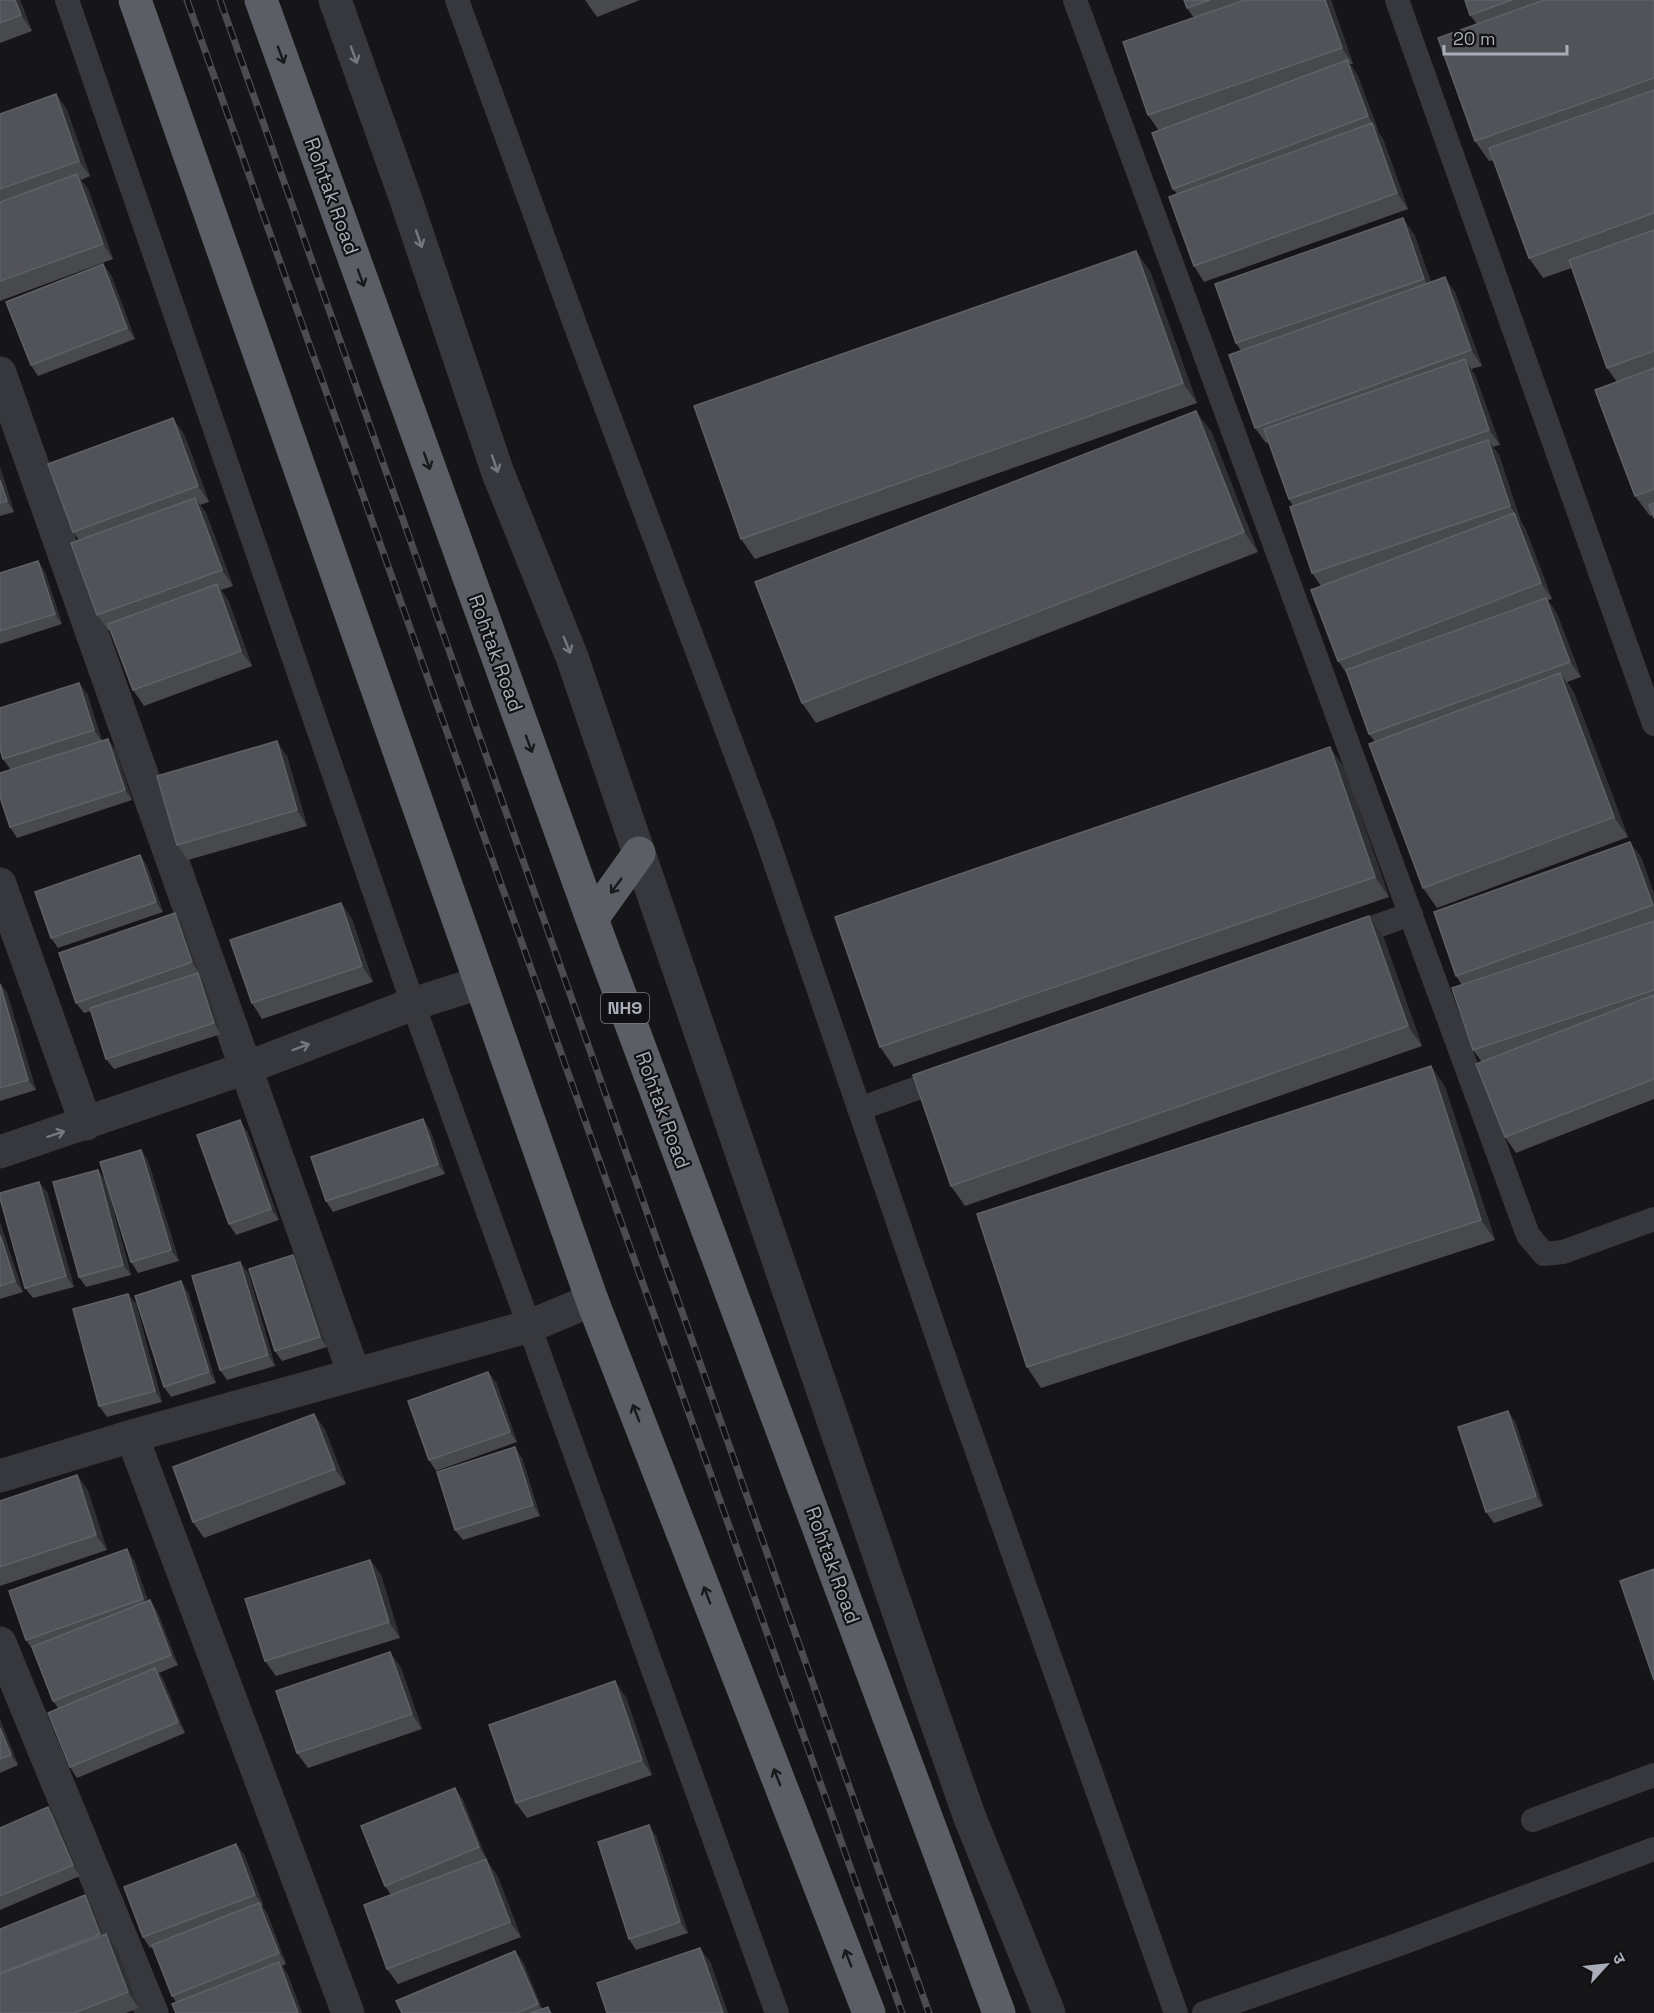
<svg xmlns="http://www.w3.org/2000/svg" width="1654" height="2013" font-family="'Space Grotesk','Noto Sans Devanagari',sans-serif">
<rect width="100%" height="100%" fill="#161618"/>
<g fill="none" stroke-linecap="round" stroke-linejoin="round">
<!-- service -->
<path stroke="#37383d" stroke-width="24" d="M67,0L413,1004L777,2013
M457,0L580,338L763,827L954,1386L1176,2013
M1075,0L1528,1235L1544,1254L1563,1252L1654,1219
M1397,0L1654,724
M1346,937L1411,914
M859,1109L948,1077
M1533,1820L1654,1775
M1204,2013L1397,1945L1654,1849"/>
<!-- minor -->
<path stroke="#37383d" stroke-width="33" d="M0,373L354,1374
M0,884L86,1124
M0,1152L246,1068L413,1004L479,983
M132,1436L348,2013
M0,1476L132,1436L530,1326L592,1300
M0,1643L152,2013"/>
<!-- tertiary -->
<path stroke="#37383d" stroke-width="33" d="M335,0L406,200L498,473L572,657L924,1687L970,1818L1049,2013"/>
<!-- trunk -->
<path stroke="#5b5e65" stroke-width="33" d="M135,0L592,1300L869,2013
M261,0L592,919L999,2013
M592,919L639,853"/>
<defs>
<path id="rail" d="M187,0L902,2013
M220,0L929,2013"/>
</defs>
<!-- rail casing -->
<use href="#rail" stroke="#4a4c52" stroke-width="7"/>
<!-- rail -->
<use href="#rail" stroke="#111113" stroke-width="4.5" stroke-dasharray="14" stroke-linecap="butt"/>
</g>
<!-- wall -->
<path fill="#47494d" d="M0,0H20L32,31L0,43Z
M585,0H640L597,17Z
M1184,0H1331L1353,64H1350L1358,76L1378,132L1383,139L1408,209L1204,282L1194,266L1177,194L1173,189L1159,131L1148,115L1194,18L1187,8Z
M1465,0H1654V518L1653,515L1650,516L1635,496L1617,382L1607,368L1572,268L1543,278L1529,258L1494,160L1489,161L1475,141L1477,24L1470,15Z
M56,94L67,110L90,176L81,180L88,189L113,259L0,301V114Z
M1414,234L1431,282L1455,292L1482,366L1471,369L1475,375L1500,445L1493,447L1499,455L1521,522L1525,528L1552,599L1548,600L1557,614L1581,677L1567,682L1574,693L1628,837L1437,908L1423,888L1375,742L1369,734L1347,674L1338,661L1321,586L1312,573L1293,506L1289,499L1269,442L1266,443L1255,428L1241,351L1236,343Z
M103,264L111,275L135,339L38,376L31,365Z
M1150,271L1197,403L755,559L741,539Z
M1211,431L1258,552L816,723L802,703Z
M184,434L209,502L200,505L206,513L233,586L221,590L228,600L252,666L144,706L133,690L110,630H108L97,615L79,540L73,532Z
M0,467L14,512L0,516Z
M38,561L45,572L62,624L0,644V573Z
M87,693L102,741L115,749L132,800L17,838L10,827L11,770L3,759Z
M287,756L307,826L188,860L177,845Z
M1344,767L1389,897L894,1067L880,1047Z
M140,855L147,866L163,912L58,948L51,938Z
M1641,857L1654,894V1099L1516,1153L1505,1137L1482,1062L1473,1050L1462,985L1456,976Z
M341,903L352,919L373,982L262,1019L252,1003Z
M175,913L182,924L199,973L197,974L205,984L221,1034L114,1069L106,1059L91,1011L84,1013L76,1003Z
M1383,936L1422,1046L965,1206L951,1186Z
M0,983L7,993L36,1090L0,1101Z
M1431,1066L1445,1087L1495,1240L1041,1388L1027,1367Z
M423,1119L430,1130L445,1174L333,1212L326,1201Z
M247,1131L279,1220L236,1235L229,1224Z
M141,1150L148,1161L179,1261L138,1273L131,1262Z
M98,1170L105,1180L131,1275L86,1287L79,1277Z
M39,1182L47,1192L74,1287L33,1298L25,1288Z
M0,1223L23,1292L0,1299Z
M293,1255L300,1265L327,1347L282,1361L275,1351Z
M248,1272L275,1366L227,1380L220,1370Z
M188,1292L216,1383L171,1397L164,1387Z
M128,1294L136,1304L162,1402L107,1417L99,1406Z
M496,1382L517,1442L436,1471L429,1460Z
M314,1414L325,1430L346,1484L204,1538L193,1522Z
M1515,1421L1543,1506L1494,1523L1486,1512Z
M522,1458L540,1516L463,1540L455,1530Z
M77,1475L88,1491L107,1550L0,1586V1501Z
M134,1560L148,1601L150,1600L157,1611L178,1665L159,1673L163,1679L185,1733L77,1778L70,1767L58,1708L53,1701L33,1650L26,1640Z
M370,1560L381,1575L400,1638L276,1676L265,1661Z
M390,1652L401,1668L422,1729L308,1768L297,1753Z
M626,1697L652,1775L527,1818L516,1803Z
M0,1720L18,1765L0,1773Z
M462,1798L486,1858L449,1873L497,1875L521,1937L398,1984L387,1969L391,1895L385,1886Z
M56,1818L80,1876L0,1910V1828Z
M656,1836L688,1933L636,1950L629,1939Z
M244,1854L263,1905L262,1906L267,1913L286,1964L282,1966L287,1973L302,2013H176V2002L172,1996L153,1947L150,1948L143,1937Z
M85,1895L92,1905L104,1935L106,1934L117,1949L139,2008L126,2013H0V1929Z
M523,1962L542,2009L548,2007L552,2013H402Z"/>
<!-- shaded-wall -->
<path fill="#2f3033" d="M15,0H20L32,31L21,15Z
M1325,0H1331L1353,64L1342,48Z
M1347,60L1358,76L1379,132L1368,116Z
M56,94L67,110L90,176L79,161Z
M1372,123L1383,139L1408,209L1397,193Z
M77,174L88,189L113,259L103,244Z
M1403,218L1414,234L1435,294L1424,279Z
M1136,251L1150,271L1197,403L1183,383Z
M103,264L111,275L135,339L127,328Z
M1445,277L1455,292L1482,366L1471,350Z
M1465,359L1475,375L1500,445L1489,430Z
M1196,411L1211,431L1258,552L1244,532Z
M173,418L184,434L209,502L198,486Z
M1488,440L1499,455L1521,522L1510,506Z
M0,467L14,512L7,501L0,480Z
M195,498L206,513L233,586L222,570Z
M1514,513L1525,528L1552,599L1541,583Z
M38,561L45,572L62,624L55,614Z
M217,584L228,600L252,666L241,651Z
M1546,598L1557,614L1581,677L1570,662Z
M1560,673L1574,693L1628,837L1614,817Z
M79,683L87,693L102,741L94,730Z
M108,739L115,749L132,800L125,790Z
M277,741L287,756L307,826L297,810Z
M1330,747L1344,767L1389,897L1375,877Z
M1630,842L1641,857L1654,894V907Z
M140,855L147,866L163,912L156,902Z
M341,903L352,919L373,982L362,966Z
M175,913L182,924L199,973L192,962Z
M1369,916L1383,936L1422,1046L1408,1026Z
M198,973L205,984L221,1034L214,1023Z
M0,983L7,993L36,1090L28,1080Z
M1431,1066L1445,1087L1495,1240L1481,1220Z
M423,1119L430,1130L445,1174L438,1164Z
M240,1120L247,1131L279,1220L271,1209Z
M141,1150L148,1161L179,1261L171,1250Z
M98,1170L105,1180L131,1275L123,1265Z
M39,1182L47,1192L74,1287L66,1276Z
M0,1223L23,1292L15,1281L0,1235Z
M293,1255L300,1265L327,1347L320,1337Z
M240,1262L248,1272L275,1366L268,1355Z
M181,1281L188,1292L216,1383L209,1372Z
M128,1294L136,1304L162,1402L155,1391Z
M488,1372L496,1382L517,1442L510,1432Z
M1508,1411L1515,1421L1543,1506L1536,1496Z
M314,1414L325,1430L346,1484L335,1469Z
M515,1447L522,1458L540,1516L533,1505Z
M77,1475L88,1491L107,1550L96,1535Z
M127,1549L134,1560L151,1609L143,1599Z
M370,1560L381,1575L400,1638L389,1622Z
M150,1600L157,1611L178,1665L171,1655Z
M390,1652L401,1668L422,1729L412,1714Z
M155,1668L163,1679L185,1733L178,1722Z
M615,1681L626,1697L652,1775L642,1760Z
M0,1720L18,1765L11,1755L0,1728Z
M455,1788L462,1798L486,1858L479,1847Z
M48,1807L56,1818L80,1876L73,1865Z
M649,1825L656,1836L688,1933L680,1922Z
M236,1844L244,1854L263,1905L255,1895Z
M486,1859L497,1875L521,1937L510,1922Z
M85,1895L92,1905L107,1944L100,1934Z
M259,1903L267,1913L286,1964L279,1953Z
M106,1934L117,1949L139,2008L128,1992Z
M700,1948L711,1963L728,2013H723Z
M515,1951L523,1962L544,2013L538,2004Z
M279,1962L287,1973L302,2013H298Z"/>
<!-- building -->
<path fill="#525359" stroke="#5f6168" stroke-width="1.5" d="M0,0H15L21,15L0,23Z
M1184,0H1210L1187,8Z
M1245,0H1325L1342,48L1148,115L1123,42Z
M1465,0H1512L1470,15Z
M1544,0H1654V78L1475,141L1438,38Z
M1347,60L1368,116L1173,189L1152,133Z
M1654,90V213L1529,258L1489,148Z
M56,94L79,161L0,189V114Z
M1372,123L1397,193L1194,266L1169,197Z
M77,174L103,244L0,281V202Z
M1403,218L1424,279L1236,343L1215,284Z
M1654,230V351L1607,368L1569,260Z
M1136,251L1183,383L741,539L694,406Z
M103,264L127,328L31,365L6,302Z
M1445,277L1471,350L1255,428L1229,355Z
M1465,359L1489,430L1289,499L1264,429Z
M1654,368V489L1635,496L1595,390Z
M1196,411L1244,532L802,703L755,582Z
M173,418L198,486L73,532L48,464Z
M1488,440L1510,506L1312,573L1290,507Z
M0,480L7,501L0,503Z
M195,498L222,570L97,615L71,543Z
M1654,503V518L1649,505Z
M1514,513L1541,583L1338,661L1311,590Z
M38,561L55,614L0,631V573Z
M217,584L241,651L133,690L108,624Z
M1546,598L1570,662L1369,734L1346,670Z
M1560,673L1614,817L1423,888L1369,744Z
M79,683L94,730L3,759L0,749V708Z
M108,739L125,790L10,827L0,797V773Z
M277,741L297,810L177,845L157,776Z
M1330,747L1375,877L880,1047L835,917Z
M1630,842L1653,905L1456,976L1434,912Z
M140,855L156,902L51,938L35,892Z
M341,903L362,966L252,1003L230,940Z
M175,913L192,962L76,1003L59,953Z
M1369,916L1408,1026L951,1186L913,1075Z
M1654,921V990L1473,1050L1452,988Z
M198,973L214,1023L106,1059L90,1008Z
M0,984L28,1080L0,1088Z
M1654,995V1079L1505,1137L1476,1064Z
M1431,1066L1481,1220L1027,1367L977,1214Z
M423,1119L438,1164L326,1201L311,1157Z
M240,1120L271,1209L229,1224L197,1135Z
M141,1150L171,1250L131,1262L100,1162Z
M98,1170L123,1265L79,1277L53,1182Z
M39,1182L66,1276L25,1288L0,1198V1193Z
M0,1235L15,1281L0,1286Z
M293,1255L320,1337L275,1351L249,1269Z
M240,1262L268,1355L220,1370L192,1276Z
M181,1281L209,1372L164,1387L135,1296Z
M128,1294L155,1391L99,1406L73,1309Z
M488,1372L510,1432L429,1460L408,1401Z
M1508,1411L1536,1496L1486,1512L1458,1427Z
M314,1414L335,1469L193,1522L173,1467Z
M515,1447L533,1505L455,1530L437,1472Z
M77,1475L96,1535L0,1567V1501Z
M127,1549L143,1599L26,1640L9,1591Z
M370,1560L389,1622L265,1661L245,1599Z
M1654,1569V1680L1620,1581Z
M150,1600L171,1655L53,1701L32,1647Z
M390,1652L412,1714L297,1753L276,1691Z
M155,1668L178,1722L70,1767L48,1713Z
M615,1681L642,1760L516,1803L489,1725Z
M0,1728L11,1755L0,1759Z
M455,1788L479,1847L385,1886L361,1826Z
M48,1807L73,1865L0,1896V1828Z
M649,1825L680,1922L629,1939L598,1842Z
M236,1844L255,1895L143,1937L124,1887Z
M486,1859L510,1922L387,1969L364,1905Z
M85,1895L100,1934L0,1973V1929Z
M259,1903L279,1953L172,1996L152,1945Z
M106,1934L128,1992L74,2013H0V1974Z
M700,1948L723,2013H607L597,1983Z
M515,1951L538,2004L517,2013H402L396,2001Z
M279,1962L298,2013H176L172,2004Z
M548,2007L550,2013H531Z"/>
<!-- one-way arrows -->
<defs><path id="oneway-shaft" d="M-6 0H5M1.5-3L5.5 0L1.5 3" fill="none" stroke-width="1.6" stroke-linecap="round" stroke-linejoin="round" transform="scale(1.5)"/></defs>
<g stroke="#18191b">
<use href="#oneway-shaft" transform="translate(281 55) rotate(70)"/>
<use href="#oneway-shaft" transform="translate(361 278) rotate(70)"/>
<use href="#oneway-shaft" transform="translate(427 461) rotate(70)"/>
<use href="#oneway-shaft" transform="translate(529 744) rotate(70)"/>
<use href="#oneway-shaft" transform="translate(616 886) rotate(126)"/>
<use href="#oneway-shaft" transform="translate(636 1413) rotate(-111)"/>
<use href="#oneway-shaft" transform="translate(707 1595) rotate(-111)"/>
<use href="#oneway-shaft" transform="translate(777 1777) rotate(-111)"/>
<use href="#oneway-shaft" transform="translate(848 1958) rotate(-111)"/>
</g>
<g stroke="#757881">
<use href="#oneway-shaft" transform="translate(354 55) rotate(70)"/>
<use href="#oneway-shaft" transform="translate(419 239) rotate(71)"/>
<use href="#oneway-shaft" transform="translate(495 464) rotate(71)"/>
<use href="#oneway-shaft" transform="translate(567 645) rotate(68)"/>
<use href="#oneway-shaft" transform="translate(301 1047) rotate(-21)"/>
<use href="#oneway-shaft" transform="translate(56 1134) rotate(-18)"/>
</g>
<g text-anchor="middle" stroke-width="4.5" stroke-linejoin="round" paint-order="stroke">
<!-- shield labels -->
<rect fill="#111113" stroke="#7b7e86" stroke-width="1.5" x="601" y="993" width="48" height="30" rx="4.5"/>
<g font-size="18" font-weight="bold" fill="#a8adb8">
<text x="625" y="1014">NH9</text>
</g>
<!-- street labels -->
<g font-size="20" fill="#a8adb8" stroke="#111113">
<text transform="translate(332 196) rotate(70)" y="7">Rohtak Road</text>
<text transform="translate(496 653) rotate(70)" y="7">Rohtak Road</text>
<text transform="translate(663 1110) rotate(70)" y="7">Rohtak Road</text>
<text transform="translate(833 1565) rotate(70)" y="7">Rohtak Road</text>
</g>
</g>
<!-- north arrow -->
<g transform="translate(1606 1965) rotate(63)" stroke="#111113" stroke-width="4.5" paint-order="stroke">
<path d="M0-4.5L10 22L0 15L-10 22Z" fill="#a8adb8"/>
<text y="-9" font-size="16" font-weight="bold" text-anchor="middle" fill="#a8adb8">उ</text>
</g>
<!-- scale -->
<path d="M1444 45v9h123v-9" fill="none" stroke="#a8adb8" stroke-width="3"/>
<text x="1453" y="45" font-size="18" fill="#a8adb8" stroke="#111113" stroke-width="4.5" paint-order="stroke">20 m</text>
</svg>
